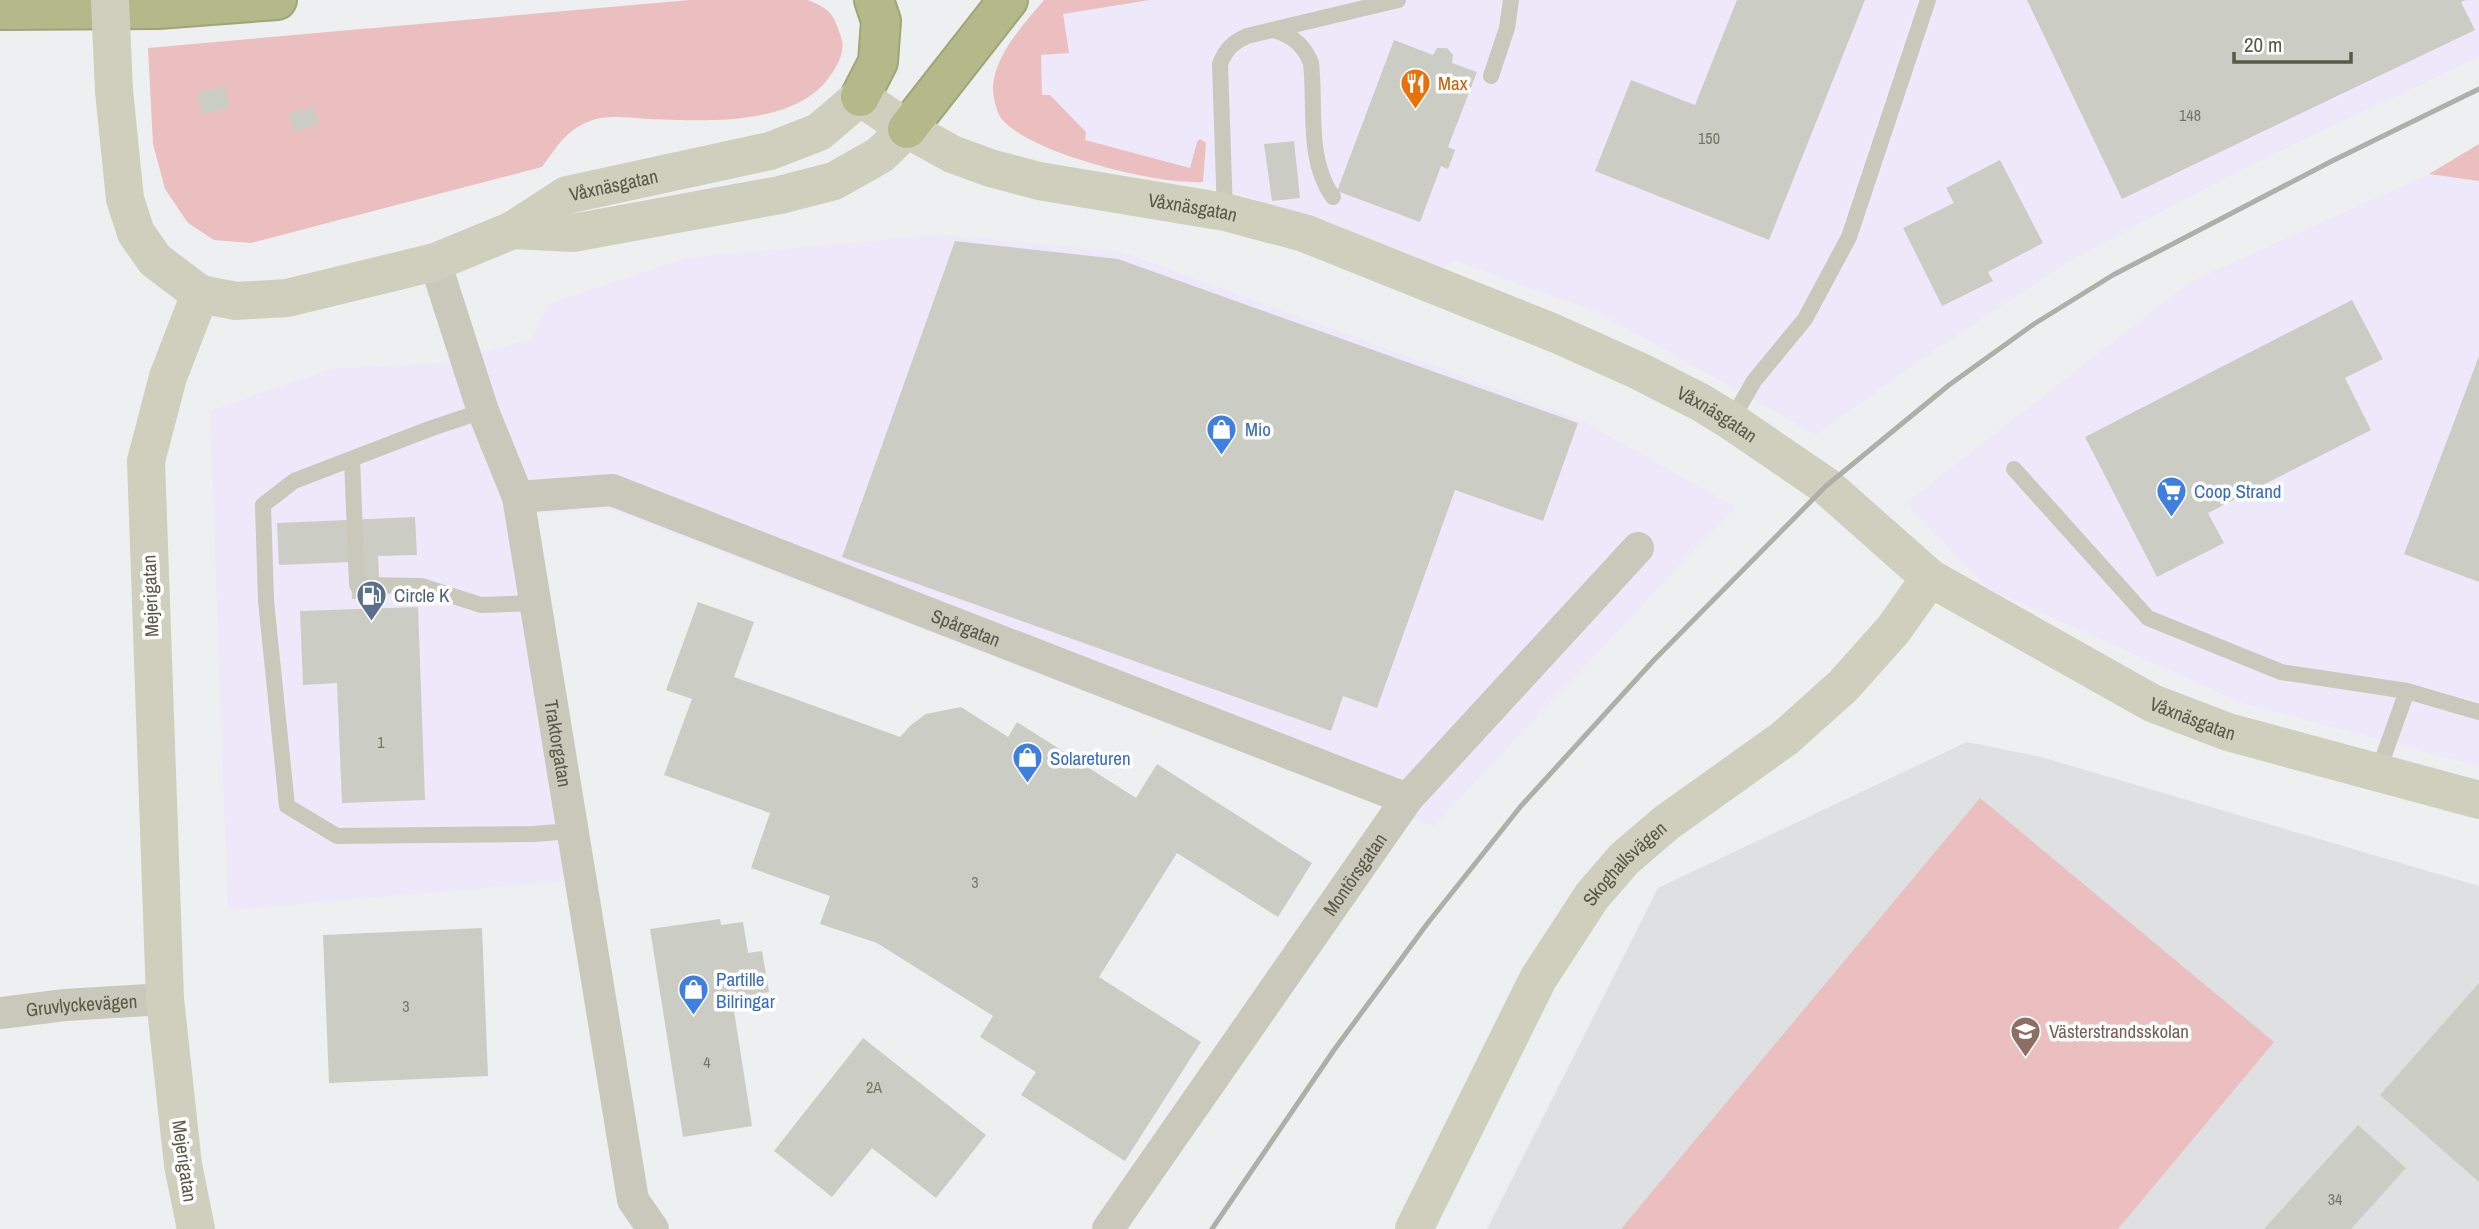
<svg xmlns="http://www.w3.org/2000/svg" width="2479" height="1229" font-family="'Archivo Narrow',sans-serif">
<rect width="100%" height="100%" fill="#eeeff0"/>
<!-- commercial -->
<path fill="#ede8fa" d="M1044,0H2479V57L2252,164L2071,260L1924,357L1816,435L1598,312L1455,261L1442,268L1274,210L1260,201L1203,182L1185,183L1153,178L1098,164L1050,149L1023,136L1000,118L993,88L997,69L1010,44Z
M2429,174L2479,181V766L2242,703L1987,588L1906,503L2190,282Z
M942,235L1122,252L1581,420L1735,507L1433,826L610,509L537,513L595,878L228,910L210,411L331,369L444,363L532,339L548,304L687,258Z"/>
<!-- education -->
<path fill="#dfe0e1" d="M1967,742L2041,757L2479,886V1229H1487L1658,888Z"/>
<!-- green -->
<path fill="#ebbfc0" d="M690,0H808C830,9 834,14 841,37C846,51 838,65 830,76C795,127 704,121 650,119C634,118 612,115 596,119C567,128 559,144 542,167L251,243L214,240L188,223L165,189L153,144L148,48Z
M1044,0H1150L1063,14L1069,53L1041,55L1042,95H1050L1086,132L1085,140L1190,168L1197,142L1200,139L1206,143L1203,182C1159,185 1029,154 1001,118C996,111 993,96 993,87C995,54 1024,24 1044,0Z
M2479,144V181L2429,174Z
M1980,798L2274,1042L2118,1229H1621Z"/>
<!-- building -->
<path fill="#cbcdc5" d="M1737,0H1865L1769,240L1595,171L1631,80L1695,105Z
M2027,0H2466L2461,2L2475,30L2122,199Z
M1394,40L1433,55L1437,48H1447L1453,55L1452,63L1477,72L1448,147L1455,150L1448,169L1441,166L1420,222L1337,191Z
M225,86L230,108L202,114L197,93Z
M314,107L319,124L294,132L288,113Z
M1294,141L1300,198L1272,201L1264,144Z
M2000,160L2043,243L1988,272L1993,281L1942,306L1903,228L1954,203L1946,188Z
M955,241L1118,259L1578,423L1543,521L1455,490L1377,708L1343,696L1331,731L842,557Z
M2352,300L2383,359L2345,378L2371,430L2208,513L2224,543L2157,577L2085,437Z
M2479,356V582L2404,554Z
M415,517L417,555L378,556L380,598L352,599L350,562L279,565L277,523Z
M698,602L754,622L734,677L900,737L911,725L926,714L961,707L1008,737L1017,722L1136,798L1157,764L1312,863L1278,917L1177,853L1099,977L1201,1042L1125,1161L1021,1095L1036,1072L980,1037L993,1016L877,943L820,924L830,896L751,868L770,813L664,775L692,699L666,690Z
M418,607L425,800L342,803L337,683L303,685L300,611Z
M720,919L721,925L743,922L748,953L762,951L769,992L732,998L752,1126L683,1137L650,929Z
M482,928L488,1076L329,1083L323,935Z
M2479,983V1182L2380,1095Z
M863,1038L986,1135L936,1198L872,1148L832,1197L774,1151Z
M2358,1125L2406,1168L2351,1229H2264Z"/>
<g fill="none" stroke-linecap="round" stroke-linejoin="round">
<defs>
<path id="highway" d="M0,10L158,9L277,0
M860,97L878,62L881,21L874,0
M907,129L1008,0"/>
</defs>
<!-- highway casing -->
<use href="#highway" stroke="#9fa574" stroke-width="42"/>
<!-- lane -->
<path stroke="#c8c9ba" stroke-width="16" d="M1273,30C1292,35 1304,45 1311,63C1316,106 1306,160 1333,197
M1491,76L1507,28L1511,0
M1225,212L1220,64C1226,49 1232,43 1247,36L1398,0
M483,411L432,428L294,481L263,505L266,601L287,806L337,836L533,834L572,831
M1731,421L1754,381L1805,319L1849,237L1928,0
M352,459L357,585L422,586L481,605L535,603
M2014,469L2148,618L2281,672L2407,691
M2378,772L2407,691L2479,712"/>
<!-- street -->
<g stroke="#c8c9ba" stroke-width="32">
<path id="s1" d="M435,262L483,411L518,497L633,1200L653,1229"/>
<path id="s2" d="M518,497L612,490L1407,799"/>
<path id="s3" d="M0,1013L65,1005L165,999"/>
<path id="s4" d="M1108,1229L1407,799L1638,548"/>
</g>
<!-- secondary -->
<g stroke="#ced0bd" stroke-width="38">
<path id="s5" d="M114,91L125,199L136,233L155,260L200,294L236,301L287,298L435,262L513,230L567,195L770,151L819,132L860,97L907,129L952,154L990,168L1039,181L1225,212L1304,233L1554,333L1639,371L1700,402L1731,421L1826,486L1930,578L2152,703L2228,732L2479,800"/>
<path d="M513,230L573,233L780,195L834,181L880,155L907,129"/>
<path d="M196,1229L183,1165L165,999L146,461L168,377L200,294"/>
<path id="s6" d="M1414,1229L1538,979L1592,896L1624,859L1666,823L1785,738L1843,686L1893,630L1930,578"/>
</g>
<!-- highway -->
<use href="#highway" stroke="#b4b989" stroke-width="38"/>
<!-- rail -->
<path stroke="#aeafa8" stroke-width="5" d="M1212,1229L1334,1050L1427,924L1521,806L1654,660L1826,486L1949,385L2034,324L2113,275L2332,161L2479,89"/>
<!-- secondary-bridge -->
<path stroke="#ced0bd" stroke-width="38" d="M110,0L114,91"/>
</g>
<!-- icons -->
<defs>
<symbol id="restaurant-pin" viewBox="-11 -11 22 30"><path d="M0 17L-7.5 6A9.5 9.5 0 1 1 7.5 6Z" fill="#e8710a" stroke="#fff"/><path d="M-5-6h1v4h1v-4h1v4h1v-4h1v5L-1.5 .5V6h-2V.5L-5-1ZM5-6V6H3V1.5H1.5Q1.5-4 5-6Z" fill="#fff"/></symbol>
<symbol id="shop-pin" viewBox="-11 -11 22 30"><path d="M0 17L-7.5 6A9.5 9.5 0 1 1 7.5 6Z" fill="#3f7fe0" stroke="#fff"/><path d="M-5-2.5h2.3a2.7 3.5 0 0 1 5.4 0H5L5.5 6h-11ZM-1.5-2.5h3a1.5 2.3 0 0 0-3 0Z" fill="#fff"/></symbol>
<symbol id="supermarket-pin" viewBox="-11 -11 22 30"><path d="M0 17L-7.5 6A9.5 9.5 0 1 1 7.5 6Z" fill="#3f7fe0" stroke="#fff"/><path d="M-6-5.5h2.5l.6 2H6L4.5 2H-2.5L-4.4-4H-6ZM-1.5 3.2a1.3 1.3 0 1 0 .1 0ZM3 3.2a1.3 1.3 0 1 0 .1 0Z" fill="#fff"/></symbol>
<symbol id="fuel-pin" viewBox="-11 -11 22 30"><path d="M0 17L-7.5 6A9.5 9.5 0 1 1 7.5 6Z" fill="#5c6f8a" stroke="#fff"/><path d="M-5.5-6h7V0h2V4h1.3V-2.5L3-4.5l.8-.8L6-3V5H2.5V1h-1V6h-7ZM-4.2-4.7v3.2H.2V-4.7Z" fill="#fff"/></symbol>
<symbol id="school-pin" viewBox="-11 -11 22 30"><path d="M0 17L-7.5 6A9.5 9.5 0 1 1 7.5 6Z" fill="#8d6e63" stroke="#fff"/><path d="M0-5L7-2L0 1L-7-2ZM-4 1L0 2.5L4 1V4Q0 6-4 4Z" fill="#fff"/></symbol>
</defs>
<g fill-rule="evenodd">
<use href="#restaurant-pin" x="1398" y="66" width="35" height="47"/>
<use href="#shop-pin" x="1204" y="412" width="35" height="47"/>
<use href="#supermarket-pin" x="2154" y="474" width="35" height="47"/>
<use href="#fuel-pin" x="354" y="578" width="35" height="47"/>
<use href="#shop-pin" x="1010" y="740" width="35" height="47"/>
<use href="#shop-pin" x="676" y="972" width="35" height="47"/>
<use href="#school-pin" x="2008" y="1014" width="35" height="47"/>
</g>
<g text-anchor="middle" stroke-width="7" stroke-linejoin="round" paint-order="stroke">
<!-- number labels -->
<g font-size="16" fill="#757666">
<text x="2190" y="121">148</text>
<text x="1709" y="144">150</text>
<text x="381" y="748">1</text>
<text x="975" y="888">3</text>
<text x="406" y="1012">3</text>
<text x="707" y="1068">4</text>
<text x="874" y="1093">2A</text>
<text x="2335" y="1205">34</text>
</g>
<!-- food labels -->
<g font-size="19" fill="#c56008" stroke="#fff" text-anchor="start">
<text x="1438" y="90">Max</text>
</g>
<!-- street labels -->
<g font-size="19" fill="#585947" stroke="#fff">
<text dy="7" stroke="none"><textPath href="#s5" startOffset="670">Våxnäsgatan</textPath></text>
<text dy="7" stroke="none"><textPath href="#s5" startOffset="1292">Våxnäsgatan</textPath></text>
<text dy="7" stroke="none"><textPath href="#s5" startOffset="1858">Våxnäsgatan</textPath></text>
<text transform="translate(150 596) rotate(-92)" y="7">Mejerigatan</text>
<text dy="7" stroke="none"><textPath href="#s2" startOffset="474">Spårgatan</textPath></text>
<text dy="7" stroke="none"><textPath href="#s5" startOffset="2426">Våxnäsgatan</textPath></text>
<text dy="7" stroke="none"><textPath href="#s1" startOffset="499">Traktorgatan</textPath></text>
<text dy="7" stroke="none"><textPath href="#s6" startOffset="424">Skoghallsvägen</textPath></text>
<text dy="7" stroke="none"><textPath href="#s4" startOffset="432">Montörsgatan</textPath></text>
<text dy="7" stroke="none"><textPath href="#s3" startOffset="82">Gruvlyckevägen</textPath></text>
<text transform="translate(185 1161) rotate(82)" y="7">Mejerigatan</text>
</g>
<!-- shop labels -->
<g font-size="19" fill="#366cbe" stroke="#fff" text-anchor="start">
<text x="1245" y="436">Mio</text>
<text x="2194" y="498">Coop Strand</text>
<text x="1050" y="765">Solareturen</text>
<text x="716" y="986">Partille<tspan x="716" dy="22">Bilringar</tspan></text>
</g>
<!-- service labels -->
<g font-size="19" fill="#4e5e75" stroke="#fff" text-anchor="start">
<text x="394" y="602">Circle K</text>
</g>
<!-- education labels -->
<g font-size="19" fill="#785e54" stroke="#fff" text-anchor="start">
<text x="2049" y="1038">Västerstrandsskolan</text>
</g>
</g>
<!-- scale -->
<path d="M2234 52v10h117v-10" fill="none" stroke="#585947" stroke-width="3.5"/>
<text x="2244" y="52" font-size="21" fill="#585947" stroke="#ffffff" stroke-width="5" paint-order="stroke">20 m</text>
</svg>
